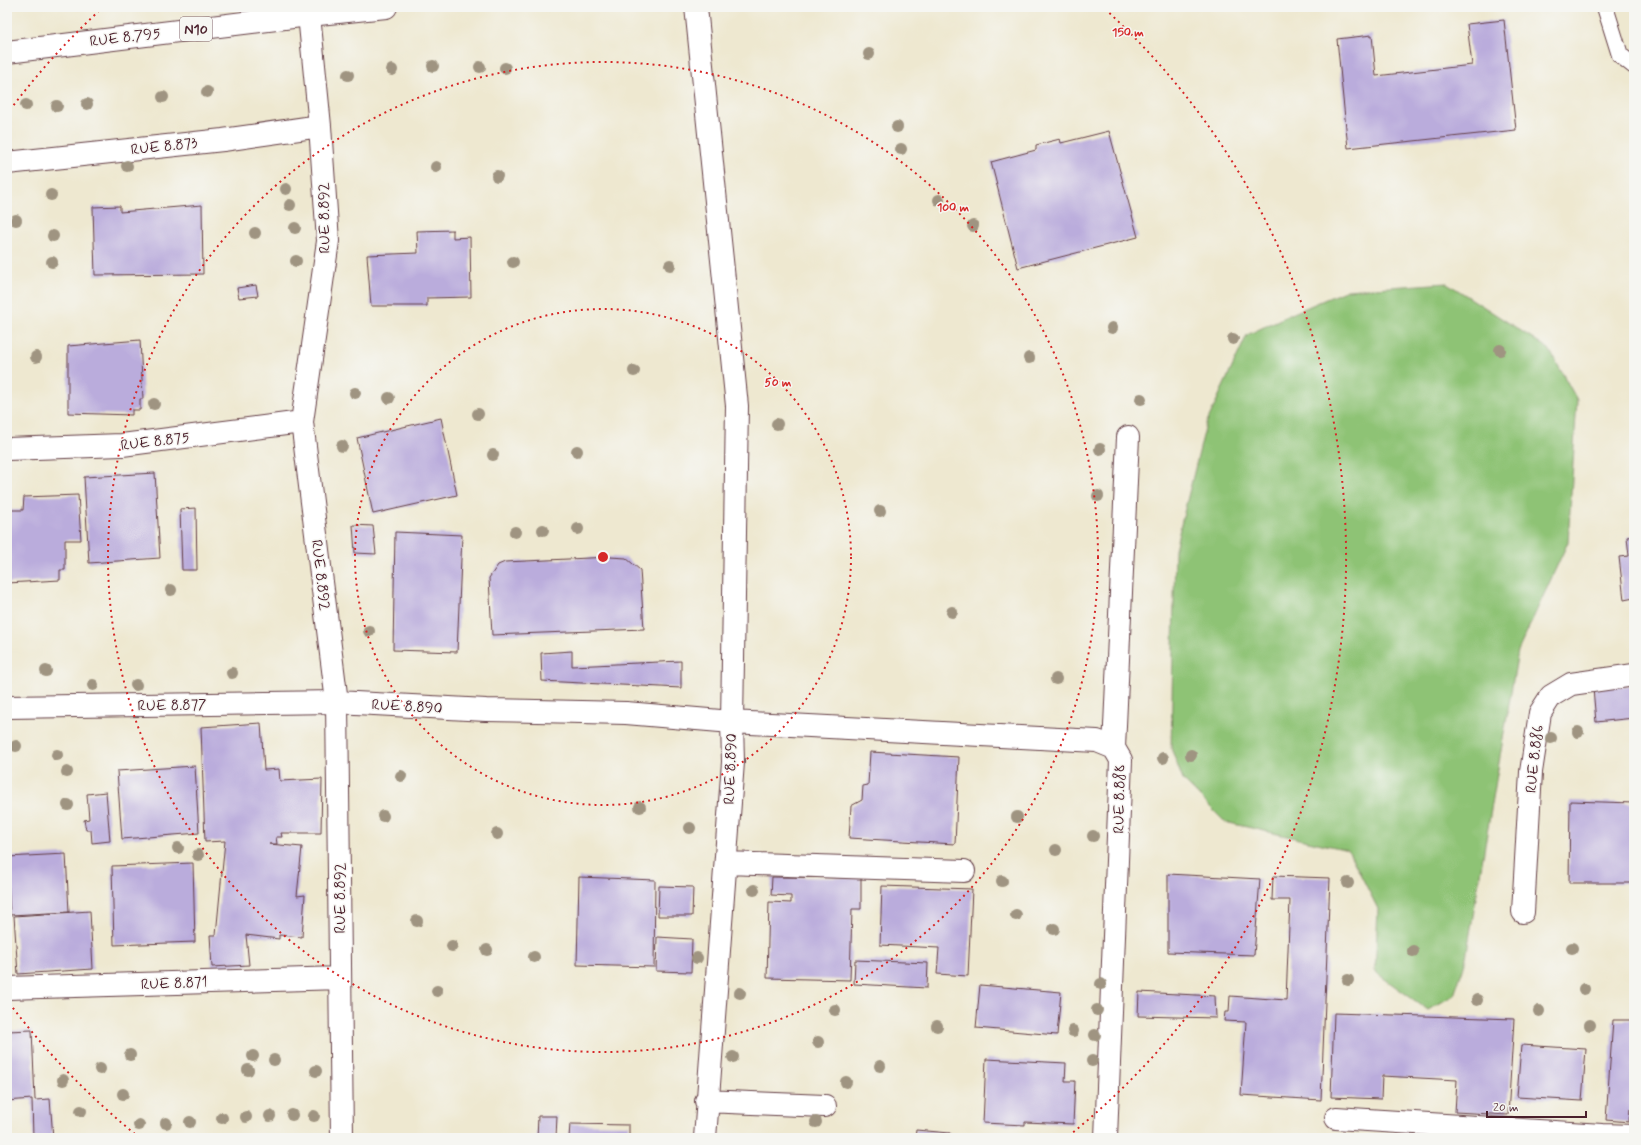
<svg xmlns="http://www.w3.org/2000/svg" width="1641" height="1145" font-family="Mynerve,sans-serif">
<rect width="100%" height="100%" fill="#f6f6f2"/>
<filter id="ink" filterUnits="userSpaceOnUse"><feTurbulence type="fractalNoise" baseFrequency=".025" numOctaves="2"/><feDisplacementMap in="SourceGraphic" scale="8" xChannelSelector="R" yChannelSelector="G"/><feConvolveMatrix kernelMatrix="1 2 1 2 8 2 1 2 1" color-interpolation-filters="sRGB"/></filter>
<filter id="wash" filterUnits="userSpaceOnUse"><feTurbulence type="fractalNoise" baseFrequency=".012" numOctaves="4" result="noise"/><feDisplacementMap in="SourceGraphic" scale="16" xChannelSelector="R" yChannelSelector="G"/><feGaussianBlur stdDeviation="0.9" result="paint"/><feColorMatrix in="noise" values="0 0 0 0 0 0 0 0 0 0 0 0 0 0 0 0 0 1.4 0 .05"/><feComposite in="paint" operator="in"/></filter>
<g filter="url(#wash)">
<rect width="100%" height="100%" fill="#eee8d0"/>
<!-- green -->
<path fill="#8ec375" stroke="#6c7150" d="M1447,283L1549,349L1577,400L1568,542L1518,651L1465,963L1454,995L1428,1010L1375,972L1378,909L1348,850L1225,822L1183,780L1171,748L1175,549L1206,424L1247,335L1289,315L1347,290Z"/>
<g id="blocks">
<!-- building -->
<path fill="#baacdc" d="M1504,20L1516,130L1348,148L1337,39L1372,35L1376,76L1472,65L1467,24Z
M1109,131L1138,237L1018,268L991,162L1036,150V145L1060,139L1061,143Z
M202,205L203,274L95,275L93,207L120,206V212Z
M453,230V238L470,237L471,297L427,298V306H371L367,255L418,253L417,231Z
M256,285L258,296L239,298L237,288Z
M140,340L143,399H140V410H132V415L68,413V346Z
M441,418L457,495L373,514L357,438Z
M155,473L160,558L89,563L84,477Z
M78,495L81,540H65V570H60V580L7,583V510H23L24,497Z
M196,508L197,570H182L180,509Z
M353,525L373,526L376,554L355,553Z
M395,532L462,535L457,652L393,650Z
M1634,536V598L1624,600L1619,557L1629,556L1627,537Z
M610,557L626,558L640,570L644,629L492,635L489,578L498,565L505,562Z
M572,651V666L681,661V688L542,681L541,653Z
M1634,685V718L1596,722L1593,688Z
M261,723L264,770L279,769L280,781L322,779L321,833H281L282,837H276L277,844H269L302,847L297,896L305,895L302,937L279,935V939L246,935L249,965L212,967L210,935H216L225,841L205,842L201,727Z
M870,752L959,757L955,844L849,838L851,806L862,800L863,786L868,785Z
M195,766L199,833L122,839L117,771Z
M106,792L110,841L92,843L91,830H86L84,820L89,819L87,794Z
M1570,801L1634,803V883H1569Z
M66,854L69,912L10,915L7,857Z
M193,863L195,942L114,945L112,866Z
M1168,874L1260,879L1254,955L1168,952Z
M1273,876L1330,878L1321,1100L1241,1095L1246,1022L1224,1021L1225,1012H1229L1230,996L1286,1000L1290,900H1272Z
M579,877L655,880L654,967L577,965Z
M772,877L861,878V909H852L850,980L767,978L769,902L791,903V896L771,895Z
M659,886L693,887L692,916H658Z
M882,886L972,889L968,976L937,974L939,948L880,945Z
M90,911L93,969L18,974L14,916Z
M657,937L692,939L691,972L656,971Z
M855,960L928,963L927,988L854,984Z
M980,985L1061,992L1057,1035L976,1028Z
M1139,992L1215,996L1216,1018L1138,1016Z
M1334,1013L1514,1019L1508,1115L1455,1112L1457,1080L1382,1076L1381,1099L1331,1097Z
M1613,1020H1634V1109H1630L1629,1122L1606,1120Z
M32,1030L35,1100L50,1099L53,1138H33L32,1099L7,1101V1031Z
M1521,1045L1586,1049L1582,1101L1517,1097Z
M986,1059L1066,1063L1065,1081H1075L1073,1124L1025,1122V1125L983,1123Z
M538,1116H557L556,1138H537Z
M570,1124L629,1125V1138H569Z
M916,1130L950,1133L952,1138H915Z"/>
</g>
</g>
<g filter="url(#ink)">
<use href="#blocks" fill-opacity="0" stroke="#633d44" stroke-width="1"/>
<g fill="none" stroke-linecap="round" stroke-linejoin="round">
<defs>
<path id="lane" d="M1605,7L1620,55L1634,66"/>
<path id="street" d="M696,7L737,406L732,722L1097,741L1114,748
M309,15L320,126L328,241L302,422L337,702L342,1138
M7,163L223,140L320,126
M7,449L122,445L302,422
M7,707L337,702L486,710L626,713L732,722L733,762L705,1138
M726,863L964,871
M1523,912L1531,772L1540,713L1551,696L1571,684L1634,675
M7,988L340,978
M706,1101L825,1106
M1336,1118L1602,1135L1634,1136
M1106,1138L1121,760L1114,748L1128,437"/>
<path id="highway" d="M7,52L309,15L386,7"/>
</defs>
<!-- lane casing -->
<use href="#lane" stroke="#633d44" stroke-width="18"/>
<!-- street casing -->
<use href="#street" stroke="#633d44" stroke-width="24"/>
<!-- highway casing -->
<use href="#highway" stroke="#633d44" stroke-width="24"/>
<!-- lane -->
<use href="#lane" stroke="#fff" stroke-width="16"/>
<!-- street -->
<use href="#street" stroke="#fff" stroke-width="22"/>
<!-- highway -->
<use href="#highway" stroke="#fff" stroke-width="22"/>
</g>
<!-- trees -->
<g fill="#9f9481">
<circle cx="869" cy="54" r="6"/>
<circle cx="433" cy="66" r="6"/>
<circle cx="480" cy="67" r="6"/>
<circle cx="505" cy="68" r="6"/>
<circle cx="392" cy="70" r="6"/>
<circle cx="348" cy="75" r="6"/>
<circle cx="207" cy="92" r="6"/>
<circle cx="163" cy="97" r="6"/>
<circle cx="87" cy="104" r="6"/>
<circle cx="26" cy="105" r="6"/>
<circle cx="57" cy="106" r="6"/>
<circle cx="897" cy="127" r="6"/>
<circle cx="901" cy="149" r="6"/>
<circle cx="127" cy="166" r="6"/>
<circle cx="436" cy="167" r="6"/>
<circle cx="497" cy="176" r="6"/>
<circle cx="286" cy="189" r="6"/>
<circle cx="51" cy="195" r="6"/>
<circle cx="939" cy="200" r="6"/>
<circle cx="290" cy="205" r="6"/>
<circle cx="16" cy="220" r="6"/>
<circle cx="973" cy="226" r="6"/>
<circle cx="295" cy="228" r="6"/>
<circle cx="255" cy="233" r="6"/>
<circle cx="53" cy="236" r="6"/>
<circle cx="296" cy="261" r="6"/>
<circle cx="52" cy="262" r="6"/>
<circle cx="513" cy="262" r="6"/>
<circle cx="670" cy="265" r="6"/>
<circle cx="1112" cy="328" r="6"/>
<circle cx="1233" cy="339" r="6"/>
<circle cx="1500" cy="350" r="6"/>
<circle cx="36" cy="357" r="6"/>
<circle cx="1029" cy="358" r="6"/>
<circle cx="634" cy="371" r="6"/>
<circle cx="355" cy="393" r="6"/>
<circle cx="389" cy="398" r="6"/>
<circle cx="1141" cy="399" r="6"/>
<circle cx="154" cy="404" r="6"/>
<circle cx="478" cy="414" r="6"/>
<circle cx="777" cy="424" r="6"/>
<circle cx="342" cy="446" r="6"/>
<circle cx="1100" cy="449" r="6"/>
<circle cx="577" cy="451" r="6"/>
<circle cx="493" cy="455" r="6"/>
<circle cx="1098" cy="496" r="6"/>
<circle cx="880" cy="511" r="6"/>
<circle cx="578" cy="529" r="6"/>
<circle cx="543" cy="530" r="6"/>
<circle cx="515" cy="532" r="6"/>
<circle cx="171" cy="590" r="6"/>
<circle cx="952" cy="612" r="6"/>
<circle cx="369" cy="631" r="6"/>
<circle cx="46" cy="671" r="6"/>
<circle cx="232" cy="673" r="6"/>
<circle cx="1056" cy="679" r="6"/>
<circle cx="93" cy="685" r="6"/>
<circle cx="136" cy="685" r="6"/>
<circle cx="1578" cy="732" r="6"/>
<circle cx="1551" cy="738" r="6"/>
<circle cx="16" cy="746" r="6"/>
<circle cx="57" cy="755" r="6"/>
<circle cx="1191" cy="755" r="6"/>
<circle cx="1163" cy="758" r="6"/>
<circle cx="67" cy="772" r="6"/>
<circle cx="401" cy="776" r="6"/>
<circle cx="68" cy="805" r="6"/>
<circle cx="640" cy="807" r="6"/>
<circle cx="383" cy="816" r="6"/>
<circle cx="1017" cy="817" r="6"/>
<circle cx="690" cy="828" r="6"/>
<circle cx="497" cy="834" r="6"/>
<circle cx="1093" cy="836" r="6"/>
<circle cx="178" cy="848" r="6"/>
<circle cx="1056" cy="850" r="6"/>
<circle cx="198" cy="855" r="6"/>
<circle cx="1002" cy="881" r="6"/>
<circle cx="1348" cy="883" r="6"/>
<circle cx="754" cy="890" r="6"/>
<circle cx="1016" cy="915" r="6"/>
<circle cx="417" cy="921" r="6"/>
<circle cx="1054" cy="929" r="6"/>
<circle cx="452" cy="946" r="6"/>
<circle cx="1572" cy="948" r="6"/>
<circle cx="487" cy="950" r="6"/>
<circle cx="1413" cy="951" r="6"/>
<circle cx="534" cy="957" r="6"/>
<circle cx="697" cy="958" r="6"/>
<circle cx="1348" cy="980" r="6"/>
<circle cx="1101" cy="984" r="6"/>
<circle cx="1584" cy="989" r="6"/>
<circle cx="437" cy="991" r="6"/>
<circle cx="740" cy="993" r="6"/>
<circle cx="1477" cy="1000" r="6"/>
<circle cx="835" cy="1010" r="6"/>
<circle cx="1097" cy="1010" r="6"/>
<circle cx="1539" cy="1011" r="6"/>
<circle cx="1590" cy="1025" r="6"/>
<circle cx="937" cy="1026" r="6"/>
<circle cx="1073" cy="1031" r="6"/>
<circle cx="1095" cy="1035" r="6"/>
<circle cx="818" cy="1042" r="6"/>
<circle cx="130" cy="1055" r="6"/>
<circle cx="253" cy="1056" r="6"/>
<circle cx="733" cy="1057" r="6"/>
<circle cx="274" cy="1060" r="6"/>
<circle cx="1092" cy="1061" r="6"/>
<circle cx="880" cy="1066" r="6"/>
<circle cx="100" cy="1069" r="6"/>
<circle cx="248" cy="1070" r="6"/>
<circle cx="316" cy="1071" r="6"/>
<circle cx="63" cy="1080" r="6"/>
<circle cx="846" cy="1082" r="6"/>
<circle cx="123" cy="1094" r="6"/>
<circle cx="81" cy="1111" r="6"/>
<circle cx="292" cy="1115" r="6"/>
<circle cx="270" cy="1116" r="6"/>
<circle cx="314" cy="1116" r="6"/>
<circle cx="246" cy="1117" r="6"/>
<circle cx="222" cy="1118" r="6"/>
<circle cx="190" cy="1122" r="6"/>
<circle cx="816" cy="1122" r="6"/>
<circle cx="166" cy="1123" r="6"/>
<circle cx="139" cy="1125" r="6"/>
</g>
</g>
<!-- distance rings -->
<g fill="none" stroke="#d62828" stroke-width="2" stroke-dasharray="2 4">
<circle cx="603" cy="557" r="248"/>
<circle cx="603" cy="557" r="495"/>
<path d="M135 1134A743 743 0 0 1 10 1004M10 110A743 743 0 0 1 101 9M1105 9A743 743 0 0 1 1071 1134"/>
</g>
<g text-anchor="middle" stroke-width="3" stroke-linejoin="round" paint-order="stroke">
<!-- shield labels -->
<rect fill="#f6f6f2" stroke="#7e6067" stroke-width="1" x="180" y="17" width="32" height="24" rx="3"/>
<g font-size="14" font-weight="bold" fill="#4a1f2b">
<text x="196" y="34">N10</text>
</g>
<!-- street labels -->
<g font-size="15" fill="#4a1f2b" stroke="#f6f6f2">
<text transform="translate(125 37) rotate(-7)" y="5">RUE 8.795</text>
<text transform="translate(164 146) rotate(-6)" y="5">RUE 8.873</text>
<text transform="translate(324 218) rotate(-91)" y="5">RUE 8.892</text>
<text transform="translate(155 441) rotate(-7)" y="5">RUE 8.875</text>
<text transform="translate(321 575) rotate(83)" y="5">RUE 8.892</text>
<text transform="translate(172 705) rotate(-1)" y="5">RUE 8.877</text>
<text transform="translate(407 706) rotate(3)" y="5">RUE 8.890</text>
<text transform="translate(1534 759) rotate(-84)" y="5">RUE 8.886</text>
<text transform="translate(730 769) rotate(-88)" y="5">RUE 8.890</text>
<text transform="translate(1119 799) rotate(-89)" y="5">RUE 8.888</text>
<text transform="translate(340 898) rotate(-90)" y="5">RUE 8.892</text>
<text transform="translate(174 983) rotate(-2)" y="5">RUE 8.871</text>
</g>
</g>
<circle cx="603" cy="557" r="6" fill="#d62828" stroke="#f6f6f2" stroke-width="2"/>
<g font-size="12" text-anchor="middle" font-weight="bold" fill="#d62828" stroke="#f6f6f2" stroke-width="3" stroke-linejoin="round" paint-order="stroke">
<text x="1128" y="36">150 m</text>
<text x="953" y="211">100 m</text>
<text x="778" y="386">50 m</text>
</g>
<!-- margin -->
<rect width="1641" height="1145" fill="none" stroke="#f6f6f2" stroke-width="24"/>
<!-- scale -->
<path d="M1487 1111v6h99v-6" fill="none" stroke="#4a1f2b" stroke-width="2"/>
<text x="1493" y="1111" font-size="12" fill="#4a1f2b" stroke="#f6f6f2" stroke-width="3" paint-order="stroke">20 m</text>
</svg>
